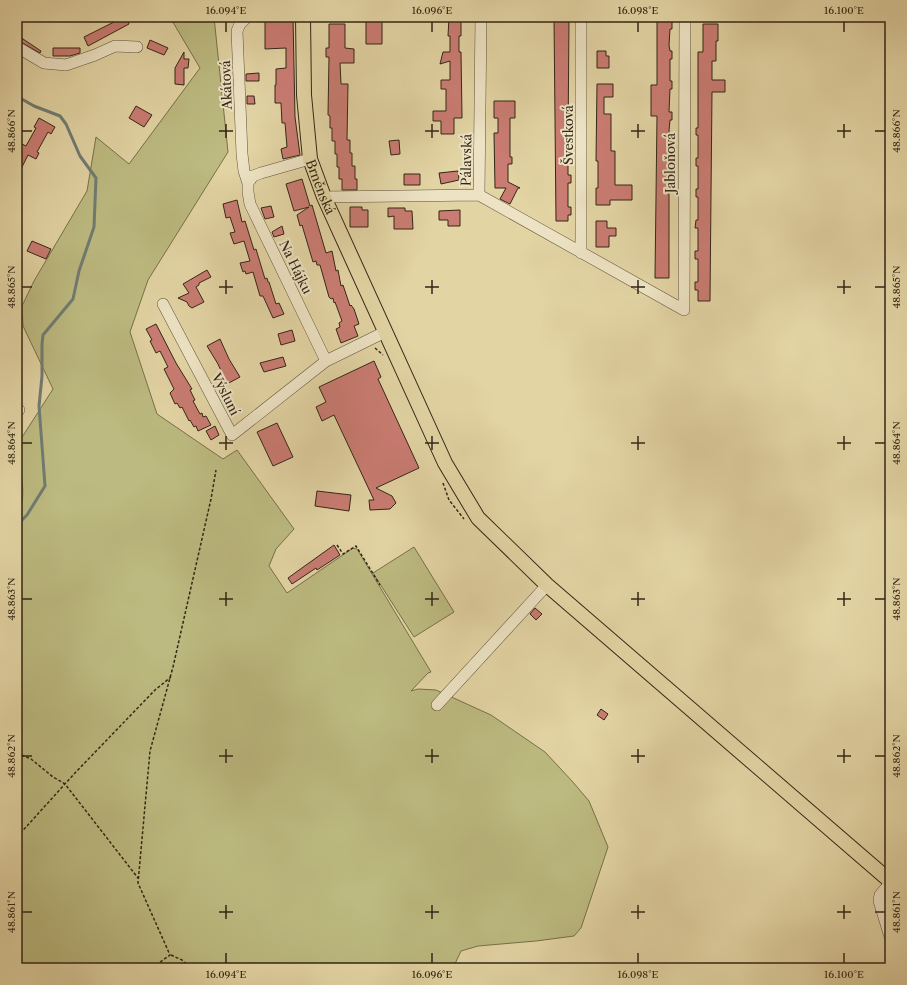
<svg xmlns="http://www.w3.org/2000/svg" width="907" height="985" font-family="'Libre Caslon Text',serif">
<rect width="100%" height="100%" fill="#e3d4a4"/>
<filter id="stains"><feTurbulence type="fractalNoise" baseFrequency=".005" numOctaves="4"/><feColorMatrix values="0 0 0 0 .2 0 0 0 0 .09 0 0 0 0 .02 0 0 0 .5 -.17"/></filter>
<radialGradient id="worn" r=".72"><stop offset=".6" stop-color="#630" stop-opacity="0"/><stop offset="1" stop-color="#630" stop-opacity=".3"/></radialGradient>
<!-- green -->
<path fill="#bcba80" stroke="#77704a" d="M175,17H214L228,152L148,280L130,332L157,414L223,459L237,450L294,529L276,549L269,566L287,593L353,548L357,549L431,672L428,673L411,691L418,689L436,690L491,715L545,752L572,781L589,801L608,847L581,928L574,936L536,941L478,946L461,951L453,968L17,967V511C30,499 17,461 17,445L53,389L23,326L22,306L34,281L87,191L96,137L129,164L200,68L171,19Z
M414,547L454,612L414,637L373,573Z"/>
<g fill="none" stroke-linecap="round" stroke-linejoin="round">
<!-- stream -->
<path stroke="#707c73" stroke-width="3" d="M17,95L20,98L34,106L60,116L66,124L80,156L96,178L94,227L79,271L73,299L43,335L42,344V376L39,406L45,486L27,515L17,525"/>
</g>
<!-- building -->
<path fill="#ca7c73" stroke="#322615" d="M124,17H126L129,24L88,46L84,37Z
M280,17H293L295,117L300,155L283,159L281,149L287,147L285,123H282L281,103H275V85H276V69L286,68V48L265,49V21H279Z
M449,17H457V21H461V36H459V52H461L462,118H454V134H441V121H433V111H446V89H441V80H450V61L440,64L443,52H450V36H448Z
M554,17H569L568,143H571V151H568V175H571V183H568V207H571V215H568V221H556Z
M657,17H670V20H672V29H670L669,45L670,51H672V59H670V81H672V89H670L669,112H672V120H670L669,131V142H672V150H669V278H655L657,116H651V85H657Z
M366,20H382V44H366Z
M329,24H345V48L354,49V63H340L341,84H348L347,140H350V153H352V166H355V179H357V190H342V179H339V167H337V154H335V141H332V128H330V116L328,115L329,57H326V48H329Z
M703,24H718V41H716V61H712V80H725V92H712L710,301H698V290H695V282H698V259H695V251H698V228H695L696,220H698V197H696V189H698V166H696V158H698V135H696V128H698V52H703Z
M17,35L41,51L40,53L17,40Z
M150,40L168,48L164,55L147,48Z
M53,48H80V53L70,56H53Z
M597,51H606V56H609V68H597Z
M184,52V59H189L188,68H184V85L175,84V68Z
M259,73V81H246V74Z
M597,84H613V97H604V114H611V151H615V185H632V200H610V205H596V188H598V161H596Z
M247,96H254L255,104H247Z
M494,101H515V118H510V157H512V164H508V182L520,188H518L510,204L500,199L506,188H495L494,133H498V118H494Z
M136,106L152,115L144,127L129,118Z
M39,118L55,127L51,134L48,132L37,152L39,153L36,159L28,155L17,177V150L20,143L26,146L36,128L34,127Z
M399,140L400,154L391,155L389,141Z
M458,171L459,180L441,184L439,173Z
M404,174H420V185H404Z
M302,179L310,206L312,205L326,253L332,251L336,271L338,270L341,286L343,285L350,306L351,305L354,309L359,324L354,326L358,336L341,343L336,329L340,327L339,323L342,321L335,302L334,303L333,298L331,299L329,297L320,265H317L316,261L313,262L302,225L300,226L297,215L309,207L294,211L286,184Z
M237,200L242,222L245,221L254,250L256,249L265,279L267,278L268,282H269L276,304L279,303L284,314L273,318L263,296H260L253,272L246,274L245,271L243,272L240,263L250,261L244,241L234,244L230,233L235,232L230,217L226,218L223,204Z
M271,206L274,217L265,219L261,208Z
M350,207H362V210H368V227H350Z
M388,208H405V211H412L413,229H394V216L388,217Z
M460,210V226H448V220H439V211Z
M596,221H607V228H616V236H609V247H596Z
M282,226L284,234L274,237L272,232Z
M32,241L51,249L46,259L27,251Z
M207,270L211,277L199,283V285L196,287L204,302L192,308L189,306L187,302L178,298L189,293L183,284Z
M156,324L176,363L192,389L190,390L195,400L193,401L200,414L202,413L203,417L206,416L211,425L198,431L196,426L194,427L190,420L189,421L182,407L180,408L177,403L175,404L170,393L174,389L164,369L168,367L160,351L156,353L150,341L152,340L146,329Z
M292,330L295,341L281,345L278,334Z
M220,339L229,359L240,377L227,384L218,364L207,346Z
M283,357L286,366L264,372L260,363Z
M374,361L381,377L378,379L419,468L376,488L392,496L396,503L390,509L370,510L369,500H374L334,415L322,421L316,407L326,402L319,387Z
M277,423L293,457L273,466L257,432Z
M215,426L219,435L211,440L206,431Z
M317,491L351,495L349,511L315,506Z
M334,545L340,555L317,570L316,568L292,584L288,578Z
M535,608L542,614L536,620L530,614Z
M601,709L608,714L604,720L597,715Z"/>
<g fill="none" stroke-linecap="round" stroke-linejoin="round">
<defs>
<path id="minor" d="M247,17L240,24L237,31L242,154L244,171L248,183V192L250,204L326,361
M17,47L44,63L66,65L95,55L115,46L137,47
M248,183L253,176L261,173L310,159
M479,195L684,310L685,17
M324,197L479,195L481,17
M581,253V17
M163,304L232,435L326,361L385,332
M17,408L19,410
M437,705L547,585
M890,883L880,895L879,901L890,937"/>
<g id="major">
<path id="s1" d="M303,17L304,95L310,159L324,197L445,463L478,518L547,585L890,881"/>
</g>
</defs>
<!-- minor casing -->
<use href="#minor" stroke="#5e5239" stroke-width="12"/>
<!-- major casing -->
<use href="#major" stroke="#322615" stroke-width="16"/>
<!-- path -->
<path stroke="#322615" stroke-width="1.5" stroke-dasharray="3 2" stroke-linecap="butt" d="M375,348L383,355
M443,483L449,500L464,519
M337,545L343,554L356,546L380,585
M17,753L31,759L53,777L65,784L138,878
M17,837L74,774L155,690L171,677
M171,955L182,960L191,968
M152,968L170,955L138,883L150,751L173,667L211,499L216,470"/>
<!-- minor -->
<use href="#minor" stroke="#ede3c4" stroke-width="11"/>
<!-- major -->
<use href="#major" stroke="#e3d4a4" stroke-width="14"/>
</g>
<!-- ticks -->
<path fill="none" stroke="#322615" stroke-width="1.5" d="M226,22V32M432,22V32M638,22V32M844,22V32M226,124V138M432,124V138M638,124V138M844,124V138M22,131H32M219,131H233M425,131H439M631,131H645M837,131H851M875,131H885M226,280V294M432,280V294M638,280V294M844,280V294M22,287H32M219,287H233M425,287H439M631,287H645M837,287H851M875,287H885M226,436V450M432,436V450M638,436V450M844,436V450M22,443H32M219,443H233M425,443H439M631,443H645M837,443H851M875,443H885M226,592V606M432,592V606M638,592V606M844,592V606M22,599H32M219,599H233M425,599H439M631,599H645M837,599H851M875,599H885M226,749V763M432,749V763M638,749V763M844,749V763M22,756H32M219,756H233M425,756H439M631,756H645M837,756H851M875,756H885M226,905V919M432,905V919M638,905V919M844,905V919M22,912H32M219,912H233M425,912H439M631,912H645M837,912H851M875,912H885M226,953V963M432,953V963M638,953V963M844,953V963"/>
<g text-anchor="middle" stroke-width="4" stroke-linejoin="round" paint-order="stroke">
<!-- street labels -->
<g font-size="13" fill="#322615" stroke="#ede3c4">
<text transform="translate(226 85) rotate(-92)" y="5">Akátová</text>
<text transform="translate(568 135) rotate(-90)" y="5">Švestková</text>
<text transform="translate(466 160) rotate(-89)" y="5">Pálavská</text>
<text transform="translate(670 163) rotate(-90)" y="5">Jabloňová</text>
<text dy="5" stroke="none"><textPath href="#s1" startOffset="172">Brněnská</textPath></text>
<text transform="translate(296 267) rotate(64)" y="5">Na Hájku</text>
<text transform="translate(226 394) rotate(63)" y="5">Výsluní</text>
</g>
</g>
<!-- margin -->
<rect width="907" height="985" fill="none" stroke="#e3d4a4" stroke-width="44"/>
<rect x="22" y="22" width="863" height="941" fill="none" stroke="#322615" stroke-width="1.5"/>
<g font-size="10" text-anchor="middle" fill="#322615">
<text x="226" y="14">16.094°E</text>
<text x="432" y="14">16.096°E</text>
<text x="638" y="14">16.098°E</text>
<text x="844" y="14">16.100°E</text>
<text transform="translate(11 131) rotate(-90)" y="4">48.866°N</text>
<text transform="translate(896 131) rotate(-90)" y="4">48.866°N</text>
<text transform="translate(11 287) rotate(-90)" y="4">48.865°N</text>
<text transform="translate(896 287) rotate(-90)" y="4">48.865°N</text>
<text transform="translate(11 443) rotate(-90)" y="4">48.864°N</text>
<text transform="translate(896 443) rotate(-90)" y="4">48.864°N</text>
<text transform="translate(11 599) rotate(-90)" y="4">48.863°N</text>
<text transform="translate(896 599) rotate(-90)" y="4">48.863°N</text>
<text transform="translate(11 756) rotate(-90)" y="4">48.862°N</text>
<text transform="translate(896 756) rotate(-90)" y="4">48.862°N</text>
<text transform="translate(11 912) rotate(-90)" y="4">48.861°N</text>
<text transform="translate(896 912) rotate(-90)" y="4">48.861°N</text>
<text x="226" y="978">16.094°E</text>
<text x="432" y="978">16.096°E</text>
<text x="638" y="978">16.098°E</text>
<text x="844" y="978">16.100°E</text>
</g>
<rect width="100%" height="100%" filter="url(#stains)"/>
<rect width="100%" height="100%" fill="url(#worn)"/>
</svg>
